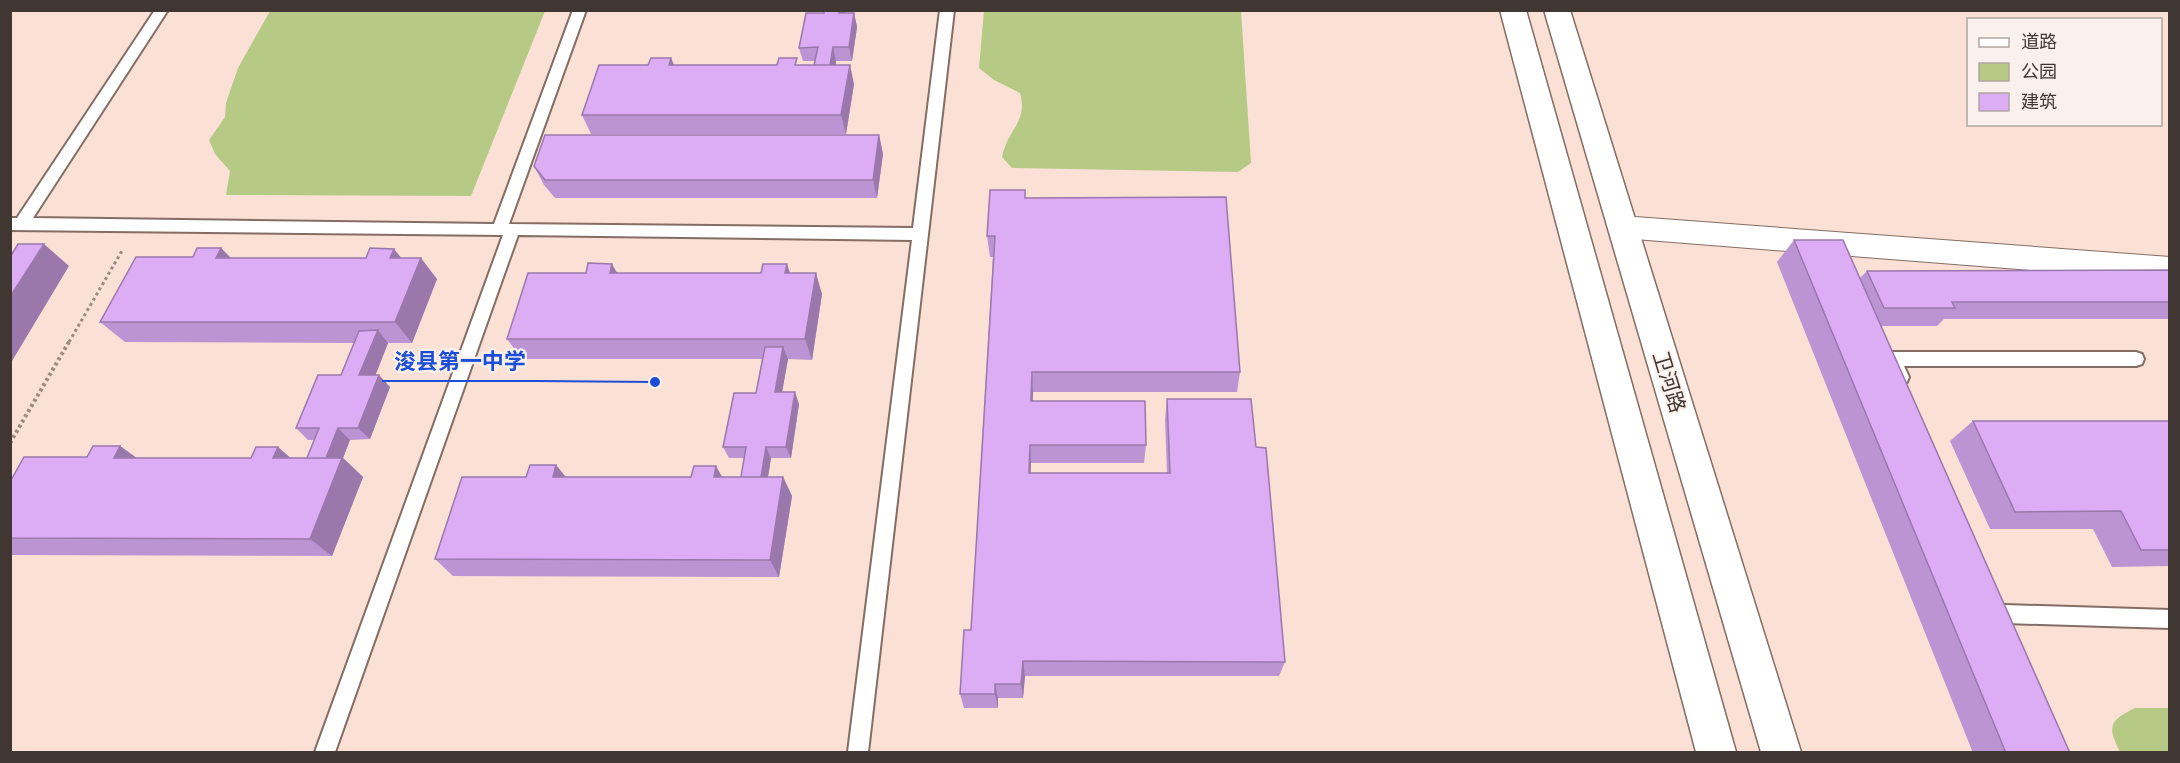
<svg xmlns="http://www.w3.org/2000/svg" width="2180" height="763" font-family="'Exo 2','Noto Sans SC',sans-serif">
<rect width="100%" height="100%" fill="#fae0d5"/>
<!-- green -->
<path fill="#b6c985" d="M270,11V10L545,11L471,196L226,195L230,171L215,154L209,140L225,117L226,103L238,68Z
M984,11H1241L1251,163L1238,172L1012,168L1002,157C1008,128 1028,123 1020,93L994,80L979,68Z
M2135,708H2169V752H2120C2107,726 2109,721 2135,708Z"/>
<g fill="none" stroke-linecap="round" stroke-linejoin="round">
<defs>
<path id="service" d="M155,10H168L33,218L494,224L573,10H586L509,224L913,228L940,10H954L868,752H848L912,240L518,235L335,752H315L503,235L10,230V218H17Z
M1893,352H2136L2142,354L2144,359L2142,364L2136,366H1904L1909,377L1907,382L1901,384L1895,382L1885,359L1887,354Z
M2005,605L2170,610V628L2005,623L1998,620L1996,614L1998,608Z"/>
<path id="minor" d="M1622,216L2170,257V281L1622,238L1612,235L1608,227L1612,219Z"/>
<path id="tertiary" d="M1500,10H1526L1736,752H1696Z
M1544,10H1570L1801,752H1761Z"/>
</defs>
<!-- service casing -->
<use href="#service" stroke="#836d64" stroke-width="4"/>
<!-- minor casing -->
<use href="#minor" stroke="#836d64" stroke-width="2"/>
<!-- tertiary casing -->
<use href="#tertiary" stroke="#836d64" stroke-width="3"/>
<!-- path-far1 -->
<path stroke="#9d8b83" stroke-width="3" stroke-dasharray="3 3" stroke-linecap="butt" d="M69,342L123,249"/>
<!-- path -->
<path stroke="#9d8b83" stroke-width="4" stroke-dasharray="3 3" stroke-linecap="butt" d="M10,443L70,340"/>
<!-- service -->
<use href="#service" fill="#fff" fill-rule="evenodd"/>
<!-- minor -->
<use href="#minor" fill="#fff" fill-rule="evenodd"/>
<!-- tertiary -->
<use href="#tertiary" fill="#fff" fill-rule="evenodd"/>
</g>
<!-- wall -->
<path fill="#bd94d3" d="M845,10L844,13H854L857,27L852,61H836V65L854,84L846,134H591L582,115L648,65L671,58L674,65H814L815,61H803L799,48L824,13Z
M879,135L883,154L877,198H555L544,185L534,166Z
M1026,198L1240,372L1237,392H1033V401L1146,445L1144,463H1031V473H1167L1165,419L1167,399L1256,447L1285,662L1279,676H1025L1023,698H998V708H964L960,694L971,630L993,257H990L987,236Z
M1794,240L1860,278L1867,271L2169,270V319H1944L1937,326H1881L2070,753H1973L1777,262Z
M221,248L231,258H401L437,279L412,343H388L375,375L390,387L370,439L350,440L343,458L363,477L332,556L10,555V482L120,446L137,458H307L314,440H308L296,428L341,375L354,343L125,342L100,322L193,257Z
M617,273H790L822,294L812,360L788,359L782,392L799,404L791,458H771L768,477H783L792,496L779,577L453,576L435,559L526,477L556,465L566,477H741L744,458H729L723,447L756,393L762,359H522L507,339Z
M1973,421H2169V566L2112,567L2093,529H1990L1950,441Z"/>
<!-- shaded-wall -->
<path fill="#9a78ac" d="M840,10H845L842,27L839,13Z
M854,13L857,27L852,61L849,47Z
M833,47L836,61L833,85L829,71Z
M671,58L679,77L669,65Z
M850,65L854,84L846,134L841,115Z
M879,135L883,154L877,198L873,180Z
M44,244L69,266L12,361L10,360V297Z
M221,248L242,270L216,258Z
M394,249L411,270L390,258Z
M421,258L437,279L412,343L395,322Z
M612,264L624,285L610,273Z
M787,264L794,285L785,273Z
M816,273L822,294L812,360L805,339Z
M378,330L388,343L371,387L359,375Z
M783,347L788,359L780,404L775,392Z
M1032,372L1033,392L1032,420L1031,401Z
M379,375L390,387L370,439L358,428Z
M795,392L799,404L791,458L786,447Z
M338,428L350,440L343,458L363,477L332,556L310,539L323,465Z
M1030,445L1031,463L1030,491L1029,473Z
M120,446L146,465L114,458Z
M278,447L300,466L273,458Z
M766,447L771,458L765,495L759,485Z
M556,465L571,484L553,477Z
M716,466L726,484L714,477Z
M783,477L792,496L779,577L770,560Z
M1023,661L1025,676L1023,698L1021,684Z
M995,684L998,698V708L995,694Z"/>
<!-- building -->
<path fill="#dcacf5" stroke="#9a78ac" stroke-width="1.5" d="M824,10H840L839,13H854L849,47H833L830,65H814L818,47L799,48L806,13H824Z
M651,58H671L669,65H777L779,58H797L795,65H850L841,115H582L599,65H648Z
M545,135H879L873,180H545L534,166Z
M990,190H1025V198L1226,197L1240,372H1032L1031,401H1145L1146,445H1030L1029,473H1170L1167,399H1251L1256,447L1266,448L1285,662L1023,661L1021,684H995V694H960L964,630H971L995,236H987Z
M1794,240H1843L2070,753H2006Z
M18,244H44L10,297V254H12Z
M197,248H221L216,258H366L370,248L394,249L390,258H421L395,322H100L136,257H193Z
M588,263L612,264L610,273H761L763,264H787L785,273H816L805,339H507L528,273H586Z
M2169,270V302H1952L1955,308H1884L1867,271Z
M378,330L359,375H379L358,428H338L326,458H307L319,428H296L318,375H341L359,331Z
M765,347H783L775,392H795L786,447H766L761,477H741L746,447H723L734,393H756Z
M1973,421H2169V550H2141L2121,511L2015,512Z
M93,446H120L114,458H251L256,447H278L273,458H342L310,539L10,538V482L24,457H87Z
M530,465H556L553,477H691L694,466H716L714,477H783L770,560L435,559L462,477H526Z"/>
<g text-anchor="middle" stroke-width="4.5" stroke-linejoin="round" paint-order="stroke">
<!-- street labels -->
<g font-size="21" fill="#403632" stroke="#fbf1ec">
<text transform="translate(1669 382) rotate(73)" y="7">卫河路</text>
</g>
</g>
<!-- callouts -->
<path fill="none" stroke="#1d4ed8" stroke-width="2" d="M655 382L538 381H382"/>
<circle fill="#1d4ed8" stroke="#fbf1ec" stroke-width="2" cx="655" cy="382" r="6"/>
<g font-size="22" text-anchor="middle" font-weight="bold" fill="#1d4ed8" stroke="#fbf1ec" stroke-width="4.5" stroke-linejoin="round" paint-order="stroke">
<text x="460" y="369">浚县第一中学</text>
</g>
<!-- border -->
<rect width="2180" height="763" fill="none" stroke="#403632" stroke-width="24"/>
<!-- legend -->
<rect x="1967" y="18" width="195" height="108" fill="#fbf1ec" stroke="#b0a6a2" stroke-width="1.5"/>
<rect x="1979" y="38" width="30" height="9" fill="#ffffff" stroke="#b0a6a2" stroke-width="1.5"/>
<text x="2021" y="48" font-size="18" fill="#403632">道路</text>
<rect x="1979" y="63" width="30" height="18" fill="#b6c985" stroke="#b0a6a2" stroke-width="1.5"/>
<text x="2021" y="78" font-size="18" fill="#403632">公园</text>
<rect x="1979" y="93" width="30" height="18" fill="#dcacf5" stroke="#b0a6a2" stroke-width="1.5"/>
<text x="2021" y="108" font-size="18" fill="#403632">建筑</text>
</svg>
